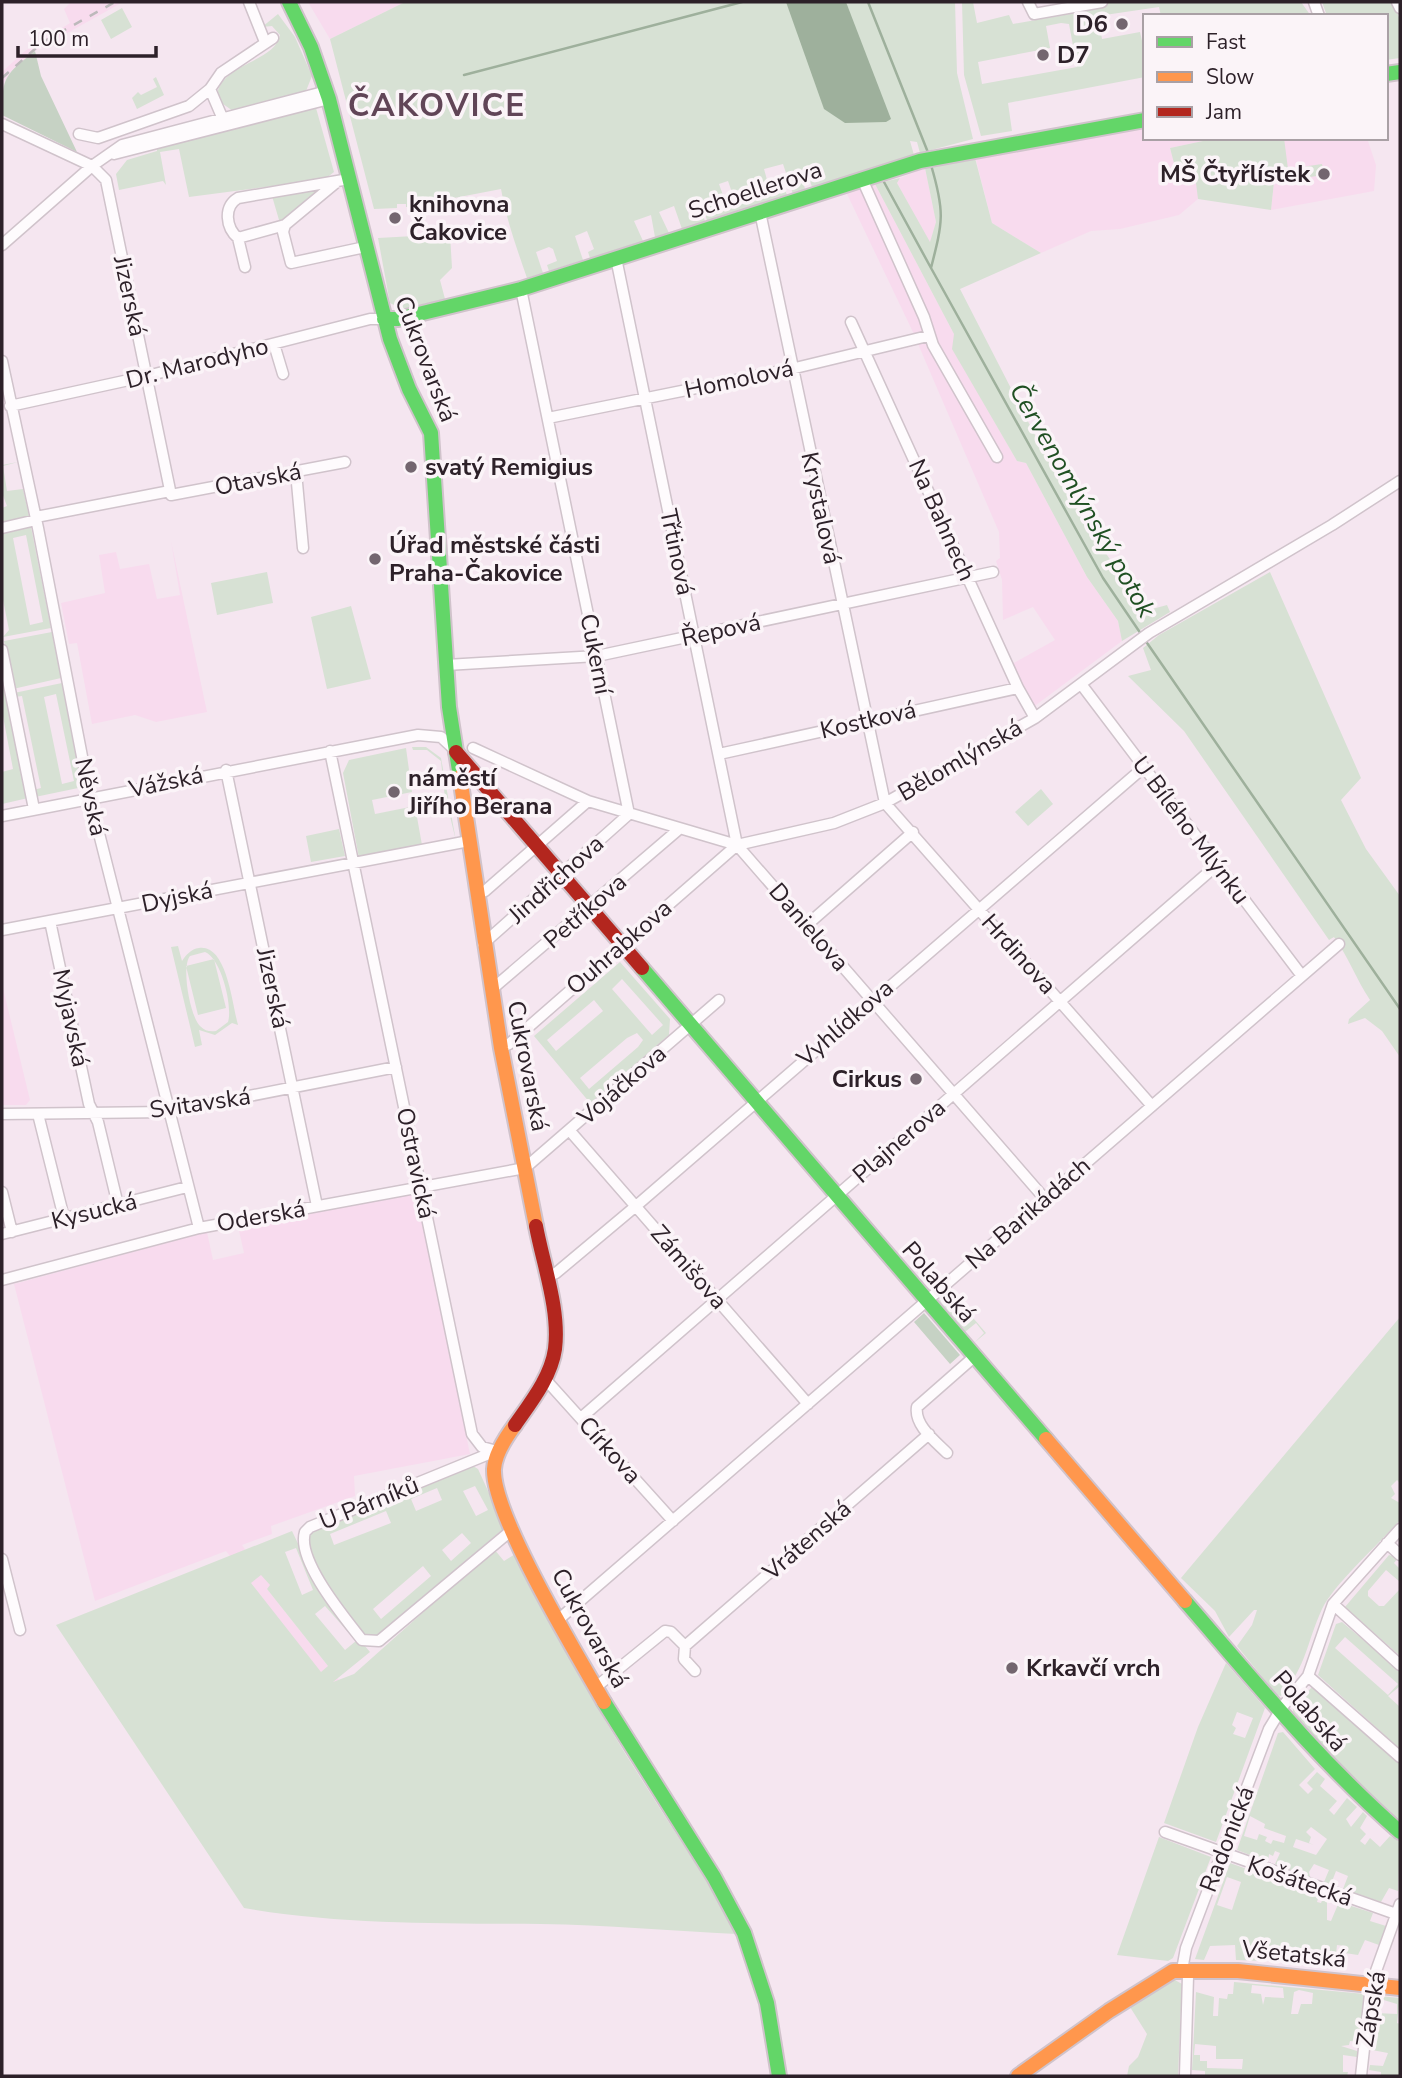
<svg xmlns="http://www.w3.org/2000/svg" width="1402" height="2078" font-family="'Nunito Sans',sans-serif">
<rect width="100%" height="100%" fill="#f5e6f0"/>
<!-- built -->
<path fill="#f8dbee" d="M71,2H123L35,51L13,69L2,84V72L25,51L70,23L64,9Z
M308,2H405L330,39Z
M1145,125V138H1217L1170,148L1179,182L1195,175L1198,194V199L1179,215L1120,229L1091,231L1041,253L992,223L976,160L1040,144Z
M1265,138H1367L1376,165L1374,191L1271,210L1274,182Z
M925,168L936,222L930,243L897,183L900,178Z
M875,184L954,334L955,353L1017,461L1026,463L1087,577L1118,621L1122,641L1032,708L1012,664L1055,640L1033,607L1003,620L1002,580L996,561L1000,558L999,532L912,330L847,194Z
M171,541L207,712L156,722L135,715L92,724L77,643L69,644L61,603L105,593L99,555L116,552L120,569L149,564L157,599L180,595Z
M2,984L30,1100L26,1105H2Z
M416,1193L470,1454L354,1476L355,1496L271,1526L272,1534L242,1545L271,1586L267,1589L339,1680L329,1684L226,1551L95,1601L14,1284L207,1232L213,1260L244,1253L238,1226Z"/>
<!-- green -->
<path fill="#d7e1d4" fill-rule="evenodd" d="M405,2H955L957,73L973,139L920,153L917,142L910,141L914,155L812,187L806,169L800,170L805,189L793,194L783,164L764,169L771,194L785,190L787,195L707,221L702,201L686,207L691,220L703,216L705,221L682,229L674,206L659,212L669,233L655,237L651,215L634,221L643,241L590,258L588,252L594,249L587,231L575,236L583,260L549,271L547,265L557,261L553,249L549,247L536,252L543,273L527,278C516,246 507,222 501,189L449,199H426V207H406V204H397V208L374,209L330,39ZM728,181L736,204L719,210L716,201L724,198L719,184Z
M962,2H973L977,23L1009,15L1013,24L1087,11L1092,5L1112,2H1301L1311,16H1161L1159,7L1098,16L1102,39L1140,32L1145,54V77L1008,103L1012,131L981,136L964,75ZM1061,23L1069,24L1077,67L982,84L978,62L1050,48L1046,26Z
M1322,2H1393L1400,20V58L1386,60V16H1327Z
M122,8L132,27L111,39L101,20Z
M278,14L295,37L312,76L306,91L299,94L233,111L223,104L217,94C223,63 275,62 280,35L272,26L262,27Z
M156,77L164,95L137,109L132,98L138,92L141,95L157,87L153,79Z
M316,108L334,172L325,179L189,197L179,149L160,152L166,185L163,181L119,190L116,174L127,160L157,151V147Z
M1217,138H1284L1288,169L1322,164L1324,175L1274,182L1271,210L1198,199L1195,175L1179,182L1170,148Z
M975,158L992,223L1041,253L960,289L1035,435L1048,451L1103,549L1145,611L1167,605L1170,612L1122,641L1118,621L1087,577L1026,463L1017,461L952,349L954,334L875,184L900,178L897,183L930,242L936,222L925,168Z
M322,186L323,189L287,220H279L272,196Z
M450,234L452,268L440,280L445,299L402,309L390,303L378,238Z
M18,462L3,466L7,491L23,489L29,516L2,522V508L7,506L2,493V465Z
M31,527L51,628L3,637L9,630L2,595V534ZM26,535L43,622L30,625L13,538Z
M267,572L273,603L217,615L211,583Z
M1270,572L1361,778L1341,800L1366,849L1400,896V1057L1382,1031L1365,1018L1348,1024L1349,1019L1370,1000C1356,979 1348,956 1334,937L1329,940L1184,731L1128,676L1151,670L1143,648L1159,635Z
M351,606L371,679L327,689L311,617Z
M52,632L61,678L13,689L4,641Z
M2,670L28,798L2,804V772L13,769L2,711Z
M62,683L83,787L35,797L33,790L41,788L22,696L15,697L14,693ZM56,694L74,781L62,784L44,697Z
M412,747H426L441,758L456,841L448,808H446L441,761L427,750H413Z
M406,748L412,792L372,800L375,814L415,806L422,845L359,858L343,773L349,760Z
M1041,789L1053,804L1028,826L1015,812Z
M339,829L345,856L311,862L306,836Z
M178,946L182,961C186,955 191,949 199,948C227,944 232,1004 238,1025L232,1023L215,1035L199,1030L202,1045L195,1047L171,947ZM205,952C221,958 233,1006 228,1022L216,1031C210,1032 205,1031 200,1026C190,1016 181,967 190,956Z
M214,959L226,1008L198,1015L186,966Z
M620,962L670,1019L669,1035L590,1103L534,1036ZM622,979L663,1025L652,1035L612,989ZM594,1000L603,1011L556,1051L547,1040ZM637,1033L643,1040L638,1047L589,1089L580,1078L627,1038Z
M950,1291L986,1333L974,1343L984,1333L976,1323L965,1332L939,1300Z
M1400,1317V1483L1397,1480L1391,1486L1395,1494L1391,1498L1400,1503V1520C1380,1543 1334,1584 1322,1609C1306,1644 1308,1663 1281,1696L1277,1695L1237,1646L1252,1625L1257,1610H1254L1229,1637L1215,1611L1181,1578Z
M473,1466L478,1469L504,1526L502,1530L377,1637L364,1635L329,1595L304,1543L305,1534ZM475,1486L488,1510L476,1516L463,1491ZM437,1488L442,1500L416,1511L411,1499ZM386,1511L391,1523L334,1545L330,1534ZM462,1533L471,1543L451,1561L442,1550ZM423,1566L431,1576L381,1619L373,1609Z
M292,1531L324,1598L370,1652L333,1682L354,1674L494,1549L504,1561L517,1553C573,1680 653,1797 728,1914L737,1934C672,1931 606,1925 541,1924C442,1923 342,1925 244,1908L56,1625ZM296,1548L313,1590L302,1595L285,1552ZM261,1575L270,1585L267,1589L328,1666L321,1672L251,1583ZM325,1606L356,1641L345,1650L315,1614Z
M1389,1555L1398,1558L1394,1563L1400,1569V1582L1386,1570L1368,1591V1596L1379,1606H1384L1400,1589V1656L1345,1607Z
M1342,1622L1400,1671V1686L1388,1696L1400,1707V1749L1318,1675L1336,1624ZM1345,1637L1398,1684L1388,1695L1335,1648Z
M1226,1663L1265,1708L1216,1842L1164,1823L1198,1727ZM1237,1712L1253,1718L1245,1738L1233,1734L1236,1728L1232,1725Z
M1312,1687L1318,1689L1400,1763V1820L1334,1761L1293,1712L1294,1706Z
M1283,1732L1315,1769L1299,1785L1308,1794L1313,1789L1307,1783L1317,1772L1325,1779L1320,1786L1337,1801L1329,1810L1334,1815L1347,1798L1357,1807L1346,1819L1351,1827L1363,1812L1367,1816L1360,1828L1366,1834L1360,1841L1365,1845L1370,1838L1380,1847L1390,1836L1400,1842L1398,1891L1389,1888L1381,1902L1343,1889L1348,1876L1336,1871L1331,1884L1324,1882L1329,1870L1314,1864L1309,1872L1310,1877L1275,1864L1280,1853L1275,1851L1273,1856L1269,1854L1268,1862L1237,1850L1278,1733ZM1250,1816L1265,1824L1264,1828L1286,1836L1284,1843L1273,1840L1271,1844L1265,1841L1267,1837L1259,1834L1257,1840L1244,1836ZM1311,1827L1327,1839L1316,1855L1293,1847L1296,1839L1314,1845L1309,1843L1311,1837L1306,1832Z
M1159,1837L1211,1857L1173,1958L1168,1961L1117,1955Z
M1230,1863L1319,1895L1317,1902L1321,1903L1324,1896L1327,1898V1920L1331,1921L1339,1902L1373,1913L1370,1921L1386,1926L1379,1945L1365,1940L1358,1955L1345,1953V1946L1337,1945L1336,1954H1331L1329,1966L1297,1963L1298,1951L1284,1945L1283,1949L1265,1948L1264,1961L1236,1960L1235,1945L1210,1946L1204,1960L1195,1959ZM1227,1877L1241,1882L1232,1910L1217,1905Z
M1175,1980L1182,1984L1178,2076H1127L1129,2066L1138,2057L1147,2034L1130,2007Z
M1234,1982L1365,1994L1359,2042L1350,2041L1349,2045L1341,2046L1357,2051V2057L1343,2055V2072H1348L1347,2076H1205V2071L1192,2070L1196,1992L1214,1997L1213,2016H1218L1219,1998L1227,1999L1228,1994H1233ZM1252,1985L1283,1988L1284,1998L1265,1997L1263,2005L1261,1994L1251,1993ZM1299,1990L1313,1993L1312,2004H1301L1298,2014H1291L1294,1992ZM1195,2044L1216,2046V2059H1243L1242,2069L1207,2068V2061H1200V2055H1194Z
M1379,1996L1400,1998L1397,2023L1400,2024V2076H1381V2072L1369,2070L1370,2065L1383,2066L1388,2053L1372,2050L1376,2013L1397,2014V2004L1377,1998Z"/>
<!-- forest -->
<path fill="#c6d2c4" d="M35,51L41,76L77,152L2,115C2,76 5,75 35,51Z
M924,1313L960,1355L950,1364L914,1322Z"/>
<!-- water -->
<path fill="#9eb09c" d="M786,2H846L891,119L886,122L845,123L824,109Z"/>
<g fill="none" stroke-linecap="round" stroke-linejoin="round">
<!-- stream -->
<path stroke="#9eb09c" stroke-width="2.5" d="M868,2L929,155
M464,75L742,2
M931,165C945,212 943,221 931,268L1103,578L1141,634
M884,182L931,268
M1145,640L1400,1009"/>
<defs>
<path id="street" d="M249,2L265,42
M1028,2L1034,14L1102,2
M1314,2L1319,16
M1397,2L1400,8
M210,89L225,124
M2,124L92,166L106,180L171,495L345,462
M79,134L98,138L189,106L210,89L221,73L273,38
M114,154L329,99
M862,179L924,317L933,345L997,457
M338,181L285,225L238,238C226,228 223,207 238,198L349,179
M760,212L885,803L1152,1106
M285,225L283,232L291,263L365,247
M238,238L245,267
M2,245L92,166L122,145L327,91
M616,258L737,845
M521,289L629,814
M851,322L1018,688L1035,718
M274,344L283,374
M2,361L38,528L90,798L199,1228
M10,406L147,376L370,319H384
M548,418L791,369L928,336
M296,472L303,548
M36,517L170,491
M2,528L36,520
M2,650L34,809
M446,665L597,656L993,572
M1081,684L1302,976
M473,748L588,801L737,845L834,823L885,803L1035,718L1149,633L1332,525L1400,481
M330,751L472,1434L482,1447L497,1451
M719,754L1018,688
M226,770L317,1206
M2,816L418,735L441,737L455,750
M737,845L1045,1199
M476,895L485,891L588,801
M50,921L89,1104L98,1122L118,1205
M808,924L913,832
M2,930L469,841
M483,944L629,814
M491,990L678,830
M501,1048L509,1044L737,845
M2,1114L168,1112L396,1067
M38,1114L64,1218
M570,1131L808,1404
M2,1192L12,1232
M2,1234L187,1187
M546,1277L556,1273L636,1206L1143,768
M2,1280L199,1228L525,1168L719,1000
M546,1380L673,1521
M582,1417L1217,865
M496,1451L310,1527L305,1532C296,1560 345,1618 362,1640L379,1641L513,1529
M947,1453C935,1441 914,1425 917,1407L974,1357
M1387,1543L1400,1555
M2,1559L20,1630
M1333,1604L1400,1665
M558,1620L1339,944
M685,1646L929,1434
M1308,1676L1400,1757
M596,1687L665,1631L671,1632L685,1646L684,1659L695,1671
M1165,1832L1396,1914
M1185,2076L1188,1976L1182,1970L1186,1948L1269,1729L1283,1706L1308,1676L1333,1604L1400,1529
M1361,2076L1371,1985L1400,1904"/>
<path id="fast" d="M289,2L311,47L329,99L390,339L409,389L431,433L449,707L460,777
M1386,74L1400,72
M384,319H398L521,289L920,161L1145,120
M642,968L1046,1439
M1185,1601C1255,1682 1319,1761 1400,1832
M604,1702L714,1877L744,1933L767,2003L779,2076"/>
<path id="slow" d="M460,777L501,1048L536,1226
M515,1425C506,1437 495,1453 494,1469C492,1515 578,1656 604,1702
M1046,1439L1185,1601
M1018,2076L1109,2011L1173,1971H1238L1400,1988"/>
<path id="jam" d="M456,752L642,968
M515,1425C531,1402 551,1377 555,1349C560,1310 543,1264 536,1226"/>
</defs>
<!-- street casing -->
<use href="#street" stroke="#d0c3cb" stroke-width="13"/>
<!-- fast casing -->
<use href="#fast" stroke="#d0c3cb" stroke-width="18"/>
<!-- slow casing -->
<use href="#slow" stroke="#d0c3cb" stroke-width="18"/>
<!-- jam casing -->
<use href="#jam" stroke="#d0c3cb" stroke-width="18"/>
<!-- street -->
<use href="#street" stroke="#fefbfd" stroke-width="10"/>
<!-- fast -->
<use href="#fast" stroke="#63d668" stroke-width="14"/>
<!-- slow -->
<use href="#slow" stroke="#ff974d" stroke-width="14"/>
<!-- jam -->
<use href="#jam" stroke="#b3261e" stroke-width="14"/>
<!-- rail -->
<path stroke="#bdb9bb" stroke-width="2.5" stroke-dasharray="9 9" stroke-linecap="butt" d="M2,78L43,42L115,2"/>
</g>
<!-- markers -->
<g fill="#73666f" stroke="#fbf4f8" stroke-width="2.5">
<circle cx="1122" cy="24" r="7"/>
<circle cx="1043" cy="55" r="7"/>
<circle cx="1324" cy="174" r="7"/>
<circle cx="395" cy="218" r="7"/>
<circle cx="411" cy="467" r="7"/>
<circle cx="375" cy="559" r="7"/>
<circle cx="394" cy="792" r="7"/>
<circle cx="916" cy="1079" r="7"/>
<circle cx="1012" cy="1668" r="7"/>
</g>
<g text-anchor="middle" stroke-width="7" stroke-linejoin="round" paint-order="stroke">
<!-- poi labels -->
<g font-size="24" font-weight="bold" fill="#2d2129" stroke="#fbf4f8" text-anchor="start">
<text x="1108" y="32" text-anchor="end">D6</text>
<text x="1057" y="63">D7</text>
<text x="1310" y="182" text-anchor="end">MŠ Čtyřlístek</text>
<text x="409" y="212">knihovna<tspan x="409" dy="28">Čakovice</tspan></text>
<text x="425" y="475">svatý Remigius</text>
<text x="389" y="553">Úřad městské části<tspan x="389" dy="28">Praha-Čakovice</tspan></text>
<text x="408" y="786">náměstí<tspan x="408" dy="28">Jiřího Berana</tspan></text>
<text x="902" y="1087" text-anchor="end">Cirkus</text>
<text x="1026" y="1676">Krkavčí vrch</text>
</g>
<!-- street labels -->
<g font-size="24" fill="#2d2129" stroke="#fbf4f8">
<text transform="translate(755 190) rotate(-18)" y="8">Schoellerova</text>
<text transform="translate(130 296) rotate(78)" y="8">Jizerská</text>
<text transform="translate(426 359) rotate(69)" y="8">Cukrovarská</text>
<text transform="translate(197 363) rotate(-14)" y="8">Dr. Marodyho</text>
<text transform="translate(739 379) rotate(-12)" y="8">Homolová</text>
<text transform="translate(258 479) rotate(-11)" y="8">Otavská</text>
<text transform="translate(821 508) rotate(78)" y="8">Krystalová</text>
<text transform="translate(942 520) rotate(66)" y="8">Na Bahnech</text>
<text transform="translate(677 552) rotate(78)" y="8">Třtinová</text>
<text transform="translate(721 630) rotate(-12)" y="8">Řepová</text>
<text transform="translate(596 654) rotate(79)" y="8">Cukerní</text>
<text transform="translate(868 720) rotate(-13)" y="8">Kostková</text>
<text transform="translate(960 760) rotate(-30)" y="8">Bělomlýnská</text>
<text transform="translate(166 782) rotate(-12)" y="8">Vážská</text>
<text transform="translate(91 797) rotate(78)" y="8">Něvská</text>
<text transform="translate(1191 830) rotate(53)" y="8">U Bílého Mlýnku</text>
<text transform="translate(556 879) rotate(-42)" y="8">Jindřichova</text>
<text transform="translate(177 897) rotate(-12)" y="8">Dyjská</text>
<text transform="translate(585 911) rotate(-41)" y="8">Petříkova</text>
<text transform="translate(809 927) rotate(49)" y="8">Danielova</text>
<text transform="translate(619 947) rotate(-41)" y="8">Ouhrabkova</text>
<text transform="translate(1019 954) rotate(48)" y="8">Hrdinova</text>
<text transform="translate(273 988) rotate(78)" y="8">Jizerská</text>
<text transform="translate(71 1018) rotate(78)" y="8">Myjavská</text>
<text transform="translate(845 1023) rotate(-41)" y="8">Vyhlídkova</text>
<text transform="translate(528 1066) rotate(79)" y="8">Cukrovarská</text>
<text transform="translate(622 1085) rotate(-41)" y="8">Vojáčkova</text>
<text transform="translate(200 1103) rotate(-8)" y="8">Svitavská</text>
<text transform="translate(899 1141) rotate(-41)" y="8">Plajnerova</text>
<text transform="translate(416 1163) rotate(78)" y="8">Ostravická</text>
<text transform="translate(94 1211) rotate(-14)" y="8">Kysucká</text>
<text transform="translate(1028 1213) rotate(-41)" y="8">Na Barikádách</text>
<text transform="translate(261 1216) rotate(-10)" y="8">Oderská</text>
<text transform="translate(689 1267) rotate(49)" y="8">Zámišova</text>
<text transform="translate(939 1282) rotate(49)" y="8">Polabská</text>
<text transform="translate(610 1450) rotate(48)" y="8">Církova</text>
<text transform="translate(369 1503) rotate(-22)" y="8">U Párníků</text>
<text transform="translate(807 1540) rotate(-41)" y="8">Vrátenská</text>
<text transform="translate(590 1628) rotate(61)" y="8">Cukrovarská</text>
<text transform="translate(1310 1711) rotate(49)" y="8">Polabská</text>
<text transform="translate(1227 1839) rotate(-69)" y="8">Radonická</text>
<text transform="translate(1300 1881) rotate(19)" y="8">Košátecká</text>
<text transform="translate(1294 1954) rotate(6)" y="8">Všetatská</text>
<text transform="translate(1371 2009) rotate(-80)" y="8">Zápská</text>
</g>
<!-- water labels -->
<g font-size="26" font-style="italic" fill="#205023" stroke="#fbf4f8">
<text transform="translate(1083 500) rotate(60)" y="9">Červenomlýnský potok</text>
</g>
<!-- district labels -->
<g font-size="32" font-weight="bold" letter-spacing="2" fill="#614557" stroke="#fbf4f8">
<text x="437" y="116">ČAKOVICE</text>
</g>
</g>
<!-- border -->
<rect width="1402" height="2078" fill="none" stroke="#2d2129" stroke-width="7"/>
<!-- legend -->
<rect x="1143" y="14" width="245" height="126" fill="#fbf4f8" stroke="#a9a0a5" stroke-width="2"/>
<rect x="1157" y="37" width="35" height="10" fill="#63d668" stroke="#a9a0a5" stroke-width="2"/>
<text x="1206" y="49" font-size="21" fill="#2d2129">Fast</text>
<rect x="1157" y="72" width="35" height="10" fill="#ff974d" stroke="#a9a0a5" stroke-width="2"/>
<text x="1206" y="84" font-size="21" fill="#2d2129">Slow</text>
<rect x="1157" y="107" width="35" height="10" fill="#b3261e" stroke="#a9a0a5" stroke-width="2"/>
<text x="1206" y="119" font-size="21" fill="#2d2129">Jam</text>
<!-- scale -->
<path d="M18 46v10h138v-10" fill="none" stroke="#2d2129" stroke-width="3.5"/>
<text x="28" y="46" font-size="21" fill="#2d2129" stroke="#fbf4f8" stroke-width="5" paint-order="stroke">100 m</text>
</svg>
